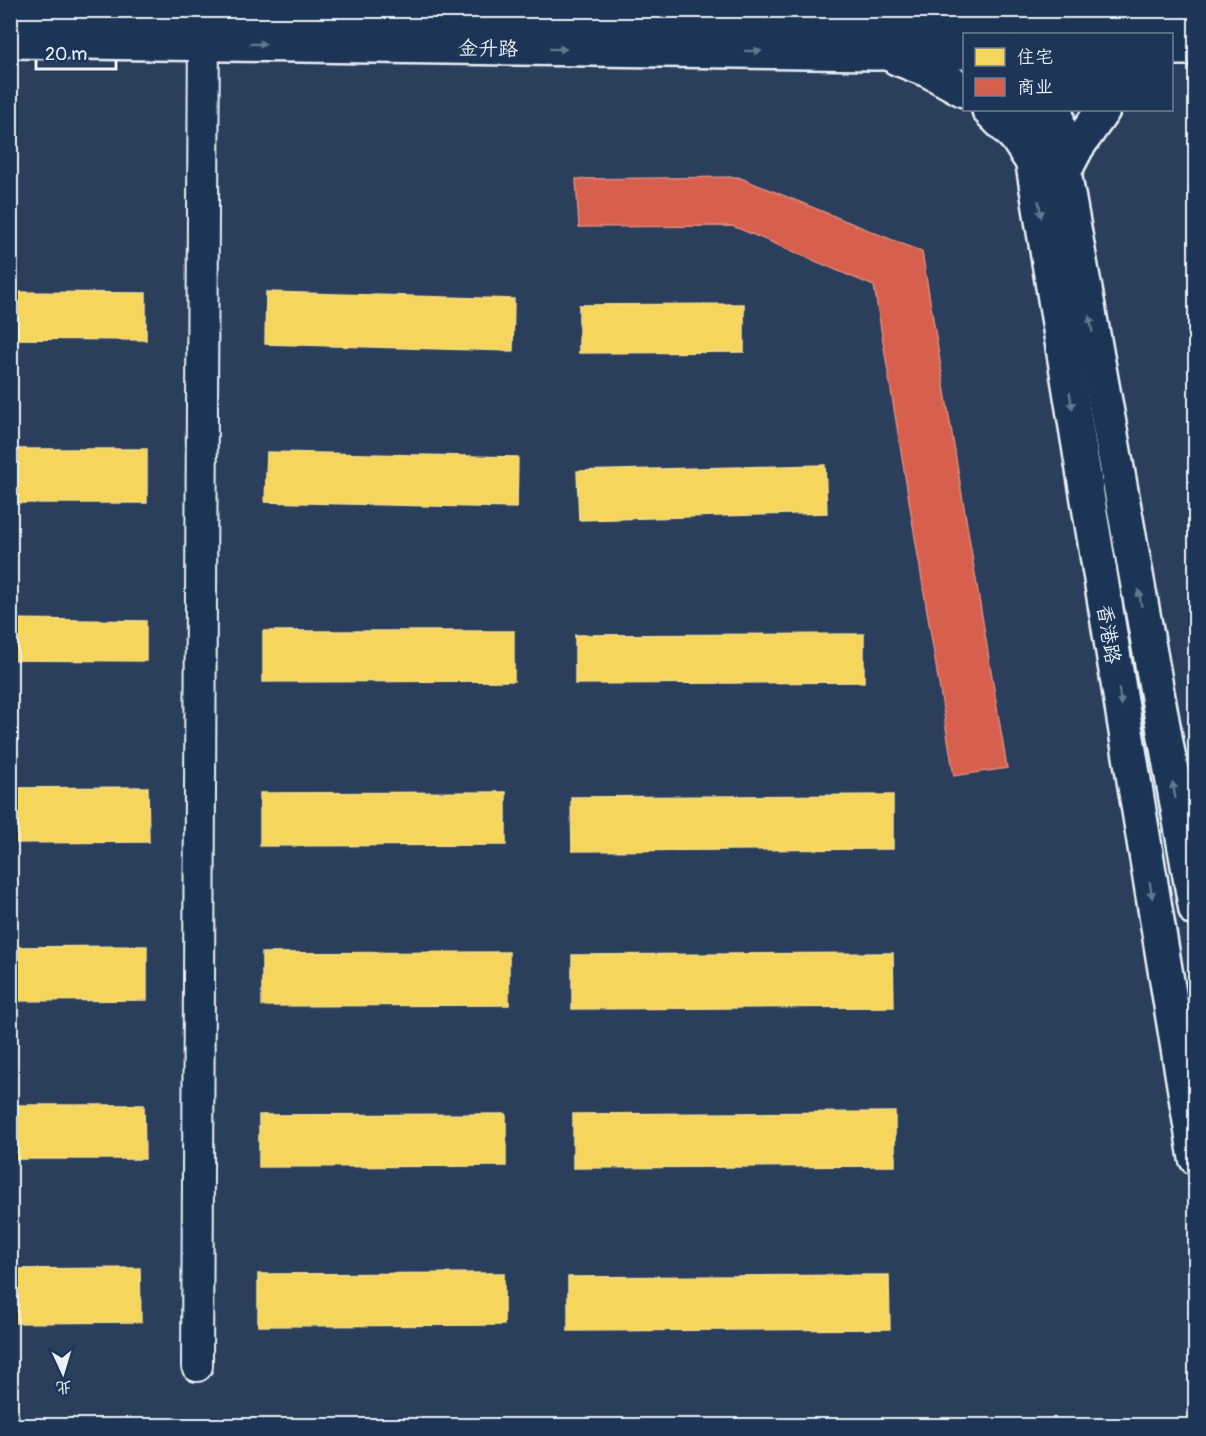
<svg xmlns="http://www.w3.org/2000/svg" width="1206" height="1436" font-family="Pangolin,'LXGW WenKai TC',sans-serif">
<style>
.homes{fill:#f6d55c;stroke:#f2dd8b;stroke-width:1.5}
.shops{fill:#d6604d;stroke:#db8c80;stroke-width:1.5}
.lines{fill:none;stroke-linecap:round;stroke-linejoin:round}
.minor-casing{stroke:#e8f1f8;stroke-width:34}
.secondary-casing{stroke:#e8f1f8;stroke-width:38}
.minor{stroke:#1d3557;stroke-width:30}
.secondary{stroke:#1d3557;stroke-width:33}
.oneway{fill:#64778f}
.labels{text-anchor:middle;stroke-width:6;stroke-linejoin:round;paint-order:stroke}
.street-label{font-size:20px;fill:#e8f1f8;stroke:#1d3557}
</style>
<rect width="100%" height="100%" fill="#2b3e5b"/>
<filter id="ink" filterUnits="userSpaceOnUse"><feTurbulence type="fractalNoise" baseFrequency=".0167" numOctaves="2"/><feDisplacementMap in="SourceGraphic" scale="12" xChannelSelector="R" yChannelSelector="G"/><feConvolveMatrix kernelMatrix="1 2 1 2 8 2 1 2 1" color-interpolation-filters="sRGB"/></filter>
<g filter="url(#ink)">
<g class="homes">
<path d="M10 292 146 293V340L10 339Z"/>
<path d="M266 292 514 299 513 351 265 344Z"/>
<path d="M744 304V352L579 353V305Z"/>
<rect x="10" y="449" width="137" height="54"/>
<path d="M267 452 518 457 517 508 265 502Z"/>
<path d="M825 465 827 513 579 520 577 471Z"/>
<path d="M10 619 146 621V661L10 660Z"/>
<path d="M263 631H514V681L263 682Z"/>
<path d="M864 634V682L575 684V635Z"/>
<path d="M148 787 149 842 10 843V788Z"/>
<path d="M506 792V845L260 846V793Z"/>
<path d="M893 795V849L572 851 571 797Z"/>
<path d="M147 946V1000L10 1001V947Z"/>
<path d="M509 952V1005L262 1006V953Z"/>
<path d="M893 953 894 1007 572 1009V955Z"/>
<path d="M10 1105H144L145 1159H10Z"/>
<path d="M895 1112V1166L573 1168V1114Z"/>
<path d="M506 1114V1166L259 1167V1115Z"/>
<path d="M140 1268 141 1322 10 1323V1269Z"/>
<path d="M504 1273V1325L258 1326V1274Z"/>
<path d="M889 1275 890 1329 568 1331V1277Z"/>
</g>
<path class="shops" d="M738 177 922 252 1007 768 954 776 874 286 733 226 579 227 576 179Z"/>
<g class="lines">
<g class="minor-casing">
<path id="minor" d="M197 1366 204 20"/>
</g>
<g class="secondary-casing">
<g id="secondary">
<path d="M10 12 871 21 1196 19"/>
<path d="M10 41 875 53 964 52"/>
<path d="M1172 48H1196"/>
<path d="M897 58 928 70 964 90"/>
<path d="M989 110 1016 137 1030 158"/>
<path d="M1024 110 1196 1158"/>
<path d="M1056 110 1064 172 1196 910"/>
<path d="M1064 172 1077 147 1103 110"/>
</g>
</g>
<use href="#minor" class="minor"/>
<use href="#secondary" class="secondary"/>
</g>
<defs><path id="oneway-solid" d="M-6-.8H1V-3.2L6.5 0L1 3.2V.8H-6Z" transform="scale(1.5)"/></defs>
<g class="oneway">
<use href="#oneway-solid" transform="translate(258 44) rotate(1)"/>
<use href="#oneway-solid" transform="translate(558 49) rotate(1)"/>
<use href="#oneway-solid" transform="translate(753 51) rotate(1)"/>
<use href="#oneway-solid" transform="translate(1040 209) rotate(81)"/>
<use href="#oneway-solid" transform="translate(1091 324) rotate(-100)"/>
<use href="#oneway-solid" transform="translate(1071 401) rotate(81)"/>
<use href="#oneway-solid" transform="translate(1140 598) rotate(-100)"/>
<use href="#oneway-solid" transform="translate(1120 697) rotate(81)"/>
<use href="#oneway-solid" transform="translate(1174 790) rotate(-100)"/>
<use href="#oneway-solid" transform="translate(1151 890) rotate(81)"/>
</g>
</g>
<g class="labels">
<g class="street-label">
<text transform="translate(488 48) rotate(1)" y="7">金升路</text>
<text transform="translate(1109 634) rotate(81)" y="7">香港路</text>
</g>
</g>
<rect width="1206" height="1436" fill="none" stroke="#1d3557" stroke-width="36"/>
<rect x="18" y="18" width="1170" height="1400" fill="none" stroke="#e8f1f8" stroke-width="2" filter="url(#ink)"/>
<rect x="963" y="33" width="210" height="78" fill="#1d3557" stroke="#6e8097" stroke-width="1.5"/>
<rect x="975" y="48" width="30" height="18" fill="#f6d55c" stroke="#6e8097" stroke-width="1.5"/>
<text x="1017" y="63" font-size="18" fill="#e8f1f8">住宅</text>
<rect x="975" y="78" width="30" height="18" fill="#d6604d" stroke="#6e8097" stroke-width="1.5"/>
<text x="1017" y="93" font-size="18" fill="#e8f1f8">商业</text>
<g transform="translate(63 1373) rotate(176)" stroke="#1d3557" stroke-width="4.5" paint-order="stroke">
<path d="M0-4.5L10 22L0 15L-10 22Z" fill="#e8f1f8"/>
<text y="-9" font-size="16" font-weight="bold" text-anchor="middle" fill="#e8f1f8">北</text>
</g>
<path d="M36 60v9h80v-9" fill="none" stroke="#e8f1f8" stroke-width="3"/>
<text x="45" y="60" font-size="18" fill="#e8f1f8" stroke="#1d3557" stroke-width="4.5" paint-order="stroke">20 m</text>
</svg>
